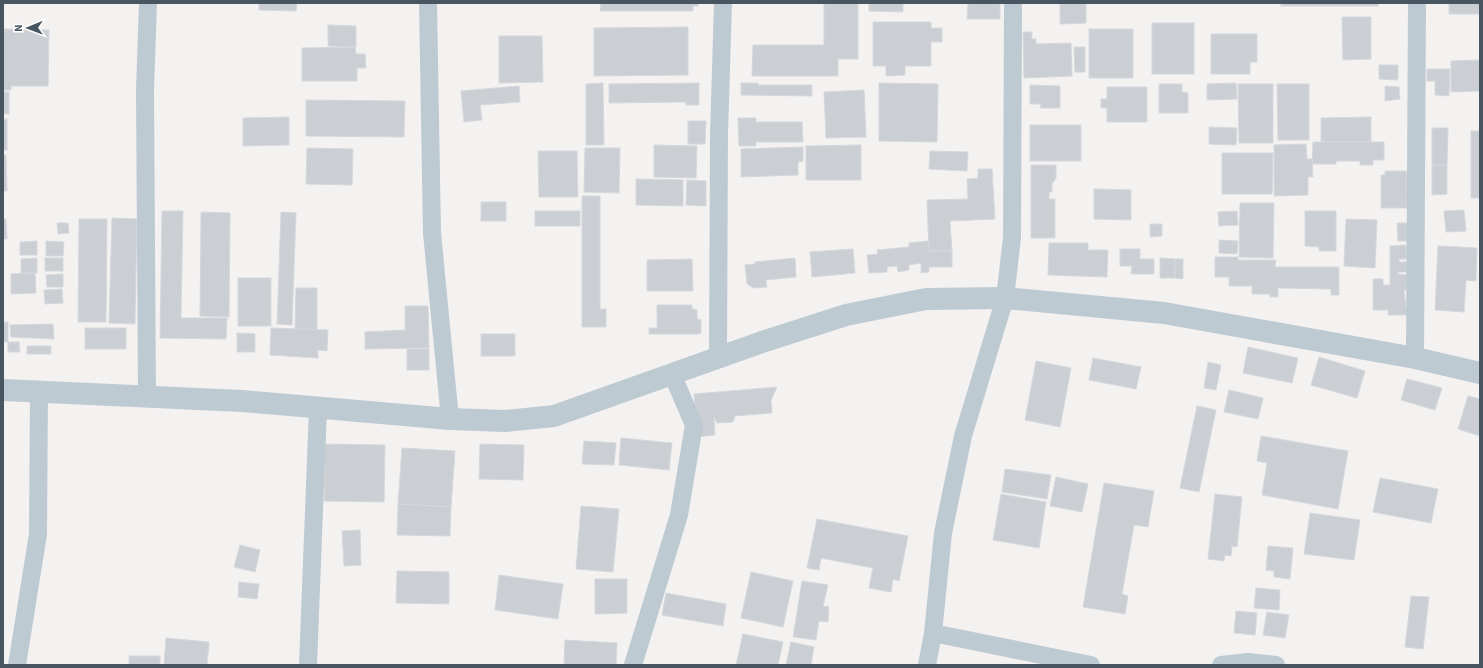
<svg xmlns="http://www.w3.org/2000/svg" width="1483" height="668" font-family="'Source Sans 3',sans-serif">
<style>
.building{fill:#cbcfd4;stroke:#d5d8dd}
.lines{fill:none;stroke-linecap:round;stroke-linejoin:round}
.minor{stroke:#becad2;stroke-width:18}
.tertiary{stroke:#becad2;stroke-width:22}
</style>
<rect width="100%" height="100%" fill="#f4f1f1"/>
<g class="building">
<path d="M259 3H297L296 11 259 10Z"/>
<path d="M601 3H698V6H693V11H600Z"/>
<path d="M824 3H858V59H838V76H752L753 45H824Z"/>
<path d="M869 3H903V12L869 11Z"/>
<path d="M968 3H1000V19H967Z"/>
<path d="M1060 3H1086V23L1060 24Z"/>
<rect x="1281" y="3" width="97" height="3"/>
<rect x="1449" y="3" width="31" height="11"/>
<path d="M1342 17H1371V59L1343 60Z"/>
<path d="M873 22H931V28H942V42H931V66H905V75L886 76V66H873Z"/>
<rect x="1152" y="23" width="42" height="51"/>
<path d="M328 25 356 26V47L328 46Z"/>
<path d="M688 27V75L594 76V28Z"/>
<path d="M3 29 49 30 48 86H11V90H3Z"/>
<rect x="1089" y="29" width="44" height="49"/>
<path d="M1023 32H1032V39H1036V44L1071 43 1072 76 1024 78Z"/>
<path d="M1211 34H1257V62H1250V74H1211Z"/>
<path d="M499 36H542L543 82 499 83Z"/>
<path d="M355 47 356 54H365L366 68H357V81H302V48Z"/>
<path d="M1074 47H1085V72H1075Z"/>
<path d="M1480 60V91L1451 92V61Z"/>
<path d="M1379 65H1398V80L1379 79Z"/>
<path d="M1427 69H1450L1449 96 1435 95V81H1427Z"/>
<path d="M603 83 604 145H586V84Z"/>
<path d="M699 83V105H686V102L609 103V84Z"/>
<path d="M741 83H758V85H812V96L741 95Z"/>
<path d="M879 83 938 84 937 142 879 141Z"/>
<path d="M1236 83 1237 99 1207 100V84Z"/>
<path d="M1159 84H1182V92L1188 93V113H1159Z"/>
<path d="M1238 84H1273V143H1239Z"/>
<path d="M1277 84H1309V140H1278Z"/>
<path d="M1030 85 1060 86V108H1040L1041 104H1030Z"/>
<path d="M519 86 520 102 480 105 482 120 464 122 461 91Z"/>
<path d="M1385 86 1399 87 1400 99 1385 101Z"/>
<path d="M1107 87H1147V122H1107V108H1101V99H1107Z"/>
<path d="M864 90 866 137 826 138 824 92Z"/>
<rect x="3" y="92" width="6" height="22"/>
<path d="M306 100 405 101 404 137 306 136Z"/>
<path d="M289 117V145L243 146V118Z"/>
<path d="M1371 117V142H1321V118Z"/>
<path d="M738 118H756V122H802L803 142H756V146H739Z"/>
<rect x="3" y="119" width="4" height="31"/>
<path d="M688 121H706L705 144H688Z"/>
<rect x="1030" y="125" width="51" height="36"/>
<path d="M1209 127 1237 128 1236 145 1209 144Z"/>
<path d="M1432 128H1448L1447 165H1432Z"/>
<rect x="1471" y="131" width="9" height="67"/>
<path d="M1313 142H1384V160H1373V165H1360V161H1336V164H1312Z"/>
<path d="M1306 144 1307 159H1312L1313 177H1308V195L1274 196V145Z"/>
<path d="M654 145 697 146 696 178 654 177Z"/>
<path d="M861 145V180H806V146Z"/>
<path d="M803 147V161L798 162V175L741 177V149Z"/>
<path d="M307 148 353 149 352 185 306 184Z"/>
<path d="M585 148H620L619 193 584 192Z"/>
<path d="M538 151H577L578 197H539Z"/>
<path d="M930 151 968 152 967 171 929 169Z"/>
<path d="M1222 153H1273L1272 194H1222Z"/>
<path d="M6 155 7 191H3V156Z"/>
<path d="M1031 165H1056V178L1052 184V192H1049V199H1055V238H1031Z"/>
<path d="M1432 165H1447V194L1432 195Z"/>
<path d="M978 169H992L995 219 950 221 952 251H929L927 200 968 199 967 179 978 178Z"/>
<path d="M1385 171H1407V208H1381V175H1385Z"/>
<path d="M636 179 683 180V206L636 205Z"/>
<path d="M687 180 706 181V206L686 205Z"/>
<path d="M1094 189 1131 190V220L1094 219Z"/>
<path d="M582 196H600V309H606V327H582Z"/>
<rect x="481" y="202" width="25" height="19"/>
<path d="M1240 203H1274L1273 258 1239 257Z"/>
<path d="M1464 210 1466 231 1446 232 1444 211Z"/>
<path d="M162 211H183L181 318H227L226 339 160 338Z"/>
<rect x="535" y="211" width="45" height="15"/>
<path d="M1237 211 1238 225 1219 226 1218 212Z"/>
<path d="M1305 211H1336V251H1319V247L1305 246Z"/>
<path d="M201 212 230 213 229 317 200 316Z"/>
<path d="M281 212 296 213 292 325 277 324Z"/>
<path d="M112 218 137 219 135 324 109 323Z"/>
<path d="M3 219H6L7 239H3Z"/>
<path d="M79 219H107L106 322H78Z"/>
<path d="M1346 219 1377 220 1375 268 1344 266Z"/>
<path d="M57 223H68L69 233 58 234Z"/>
<path d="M1397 223H1407L1408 241H1398Z"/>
<path d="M1150 224H1162V236L1150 237Z"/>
<path d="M1219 240 1238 241 1237 254 1219 253Z"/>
<path d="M37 241V255H20V242Z"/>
<path d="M46 241 64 242 63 256H46Z"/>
<path d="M928 241 929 251H952V267H929V272L921 273V263L909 265V270L898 272 897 266 887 267V272L869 273 867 255 878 254 877 250 909 247V243Z"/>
<path d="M1049 243H1088V250H1108L1107 277 1048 275Z"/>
<path d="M1406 245 1407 259H1399V262H1407V272H1398V274L1407 275V290H1404L1407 315H1388V310H1373V279H1383V285H1390V246Z"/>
<path d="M1438 246 1477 248 1476 281 1466 280 1464 312 1435 310Z"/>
<path d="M853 249 855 273 812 277 810 252Z"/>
<path d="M1120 249H1140V259H1154V274H1131L1132 266H1120Z"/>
<path d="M1215 257H1238V260H1276L1275 267H1339V295H1331V289L1278 288V297H1270V294H1252V286H1229V277H1215Z"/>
<path d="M37 258V273H21V259Z"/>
<rect x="45" y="258" width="18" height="13"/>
<path d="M795 258 796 277 766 280 767 287 753 288 747 284 745 265 755 264V262Z"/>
<path d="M1160 258 1175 259V278H1160Z"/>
<path d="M692 259 693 291H647V260Z"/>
<path d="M1175 259H1183V279L1175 278Z"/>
<path d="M35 273 36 293 11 294V274Z"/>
<path d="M63 274V287H47L46 275Z"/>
<rect x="238" y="278" width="33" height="48"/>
<path d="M296 288H317V330L295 329Z"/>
<path d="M62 289 63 303 45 304 44 290Z"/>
<path d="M657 305H692V309L697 310V319L701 320V333L698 334H649V328H657Z"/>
<path d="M405 306H428L429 348 365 349V332L405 330Z"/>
<rect x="3" y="322" width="5" height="20"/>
<path d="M53 324 54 339 11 337 10 325Z"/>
<rect x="85" y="328" width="41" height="21"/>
<path d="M271 328 328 330 327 351 318 350V358L270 355Z"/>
<path d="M237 333 255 334V352H237Z"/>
<rect x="481" y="334" width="34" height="22"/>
<path d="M8 342H19L20 352H8Z"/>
<rect x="27" y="346" width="24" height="8"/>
<path d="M1248 347 1298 358 1292 383 1243 373Z"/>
<rect x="407" y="349" width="22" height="21"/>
<path d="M1319 357 1365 371 1357 398 1311 385Z"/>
<path d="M1093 358 1141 367 1136 389 1089 380Z"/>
<path d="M1036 361 1071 368 1060 427 1025 420Z"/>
<path d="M1208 362 1221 365 1216 390 1204 388Z"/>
<path d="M1407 379 1442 388 1435 410 1401 400Z"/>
<path d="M777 387 771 400 772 413 735 416 733 422 717 423 714 417 715 435 697 437 694 394Z"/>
<path d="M1229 390 1263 398 1258 419 1224 412Z"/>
<path d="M1468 396 1480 399V436L1458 429Z"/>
<path d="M1197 406 1216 410 1199 492 1180 488Z"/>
<path d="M1261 436 1348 451 1338 509 1262 495 1267 463 1257 461Z"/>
<path d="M621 438 672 443 669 470 619 465Z"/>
<path d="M584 441 616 443 614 465 582 464Z"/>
<path d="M325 444 385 445 384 502 324 501Z"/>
<path d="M480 444 524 445 523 480 479 479Z"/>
<path d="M402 448 455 451 451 507 398 504Z"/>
<path d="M1005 469 1051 475 1047 499 1002 492Z"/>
<path d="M1056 477 1088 484 1082 512 1050 506Z"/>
<path d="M1380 478 1438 489 1431 523 1373 512Z"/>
<path d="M1104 483 1154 491 1148 527 1134 525 1122 594 1128 596 1125 614 1083 607Z"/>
<path d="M1001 494 1046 502 1039 548 993 540Z"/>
<path d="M1215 494 1242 497 1237 547 1232 546 1231 556 1225 555 1224 561 1208 559Z"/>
<path d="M398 504 451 507 450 536 397 535Z"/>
<path d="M581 506 619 509 613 572 576 569Z"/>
<path d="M1310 513 1360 520 1354 560 1304 554Z"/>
<path d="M817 519 908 536 899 581 893 579 891 592 869 588 873 568 821 558 819 570 807 568Z"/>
<path d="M360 530 361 565 344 566 342 531Z"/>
<path d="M240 545 260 550 255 572 234 567Z"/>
<path d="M1268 546 1293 548 1290 579 1274 577V571L1266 570Z"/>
<path d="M397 571 449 572V604L396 603Z"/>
<path d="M751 572 793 581 783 627 741 618Z"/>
<path d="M499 575 563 584 558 619 495 610Z"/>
<path d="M595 579H627V613L595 614Z"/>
<path d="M802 581 828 585 823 606 829 607 828 622 819 621 816 640 793 637Z"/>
<path d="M239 582 259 584 257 599 238 597Z"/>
<path d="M1256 588 1280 590 1279 610 1254 608Z"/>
<path d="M666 593 726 604 723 626 662 615Z"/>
<path d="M1411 596 1429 597 1423 649 1405 647Z"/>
<path d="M1236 611 1257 613 1255 635 1234 633Z"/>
<path d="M1267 612 1289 615 1285 638 1263 635Z"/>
<path d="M743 634 783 642 778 665H736Z"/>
<path d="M166 638 209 642 207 665H164Z"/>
<path d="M565 640 617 643 616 665H564Z"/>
<path d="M791 642 814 647 811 665H786Z"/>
<rect x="129" y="656" width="31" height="9"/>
</g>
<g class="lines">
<g class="minor">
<path d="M428 3 432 233 450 419"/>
<path d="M718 357 719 134 723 3"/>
<path d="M1415 358 1417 3"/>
<path d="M147 398 145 90 148 3"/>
<path d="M933 633 1091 665"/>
<path d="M17 665 38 534 39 391"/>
<path d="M308 665 318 408"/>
<path d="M633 665 679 515 694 425 672 374"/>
<path d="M927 665 933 633 943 533 963 436 1005 298 1012 238 1013 3"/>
<path d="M1221 665 1248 662 1276 665"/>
</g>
<path class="tertiary" d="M3 390 242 401 450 419 505 421 554 416 762 342 846 315 926 299 1005 298 1164 313 1415 358 1480 373"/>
</g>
<rect width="1483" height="668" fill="none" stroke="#475661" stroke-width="8"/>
<g transform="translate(28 28) rotate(269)" stroke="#ffffff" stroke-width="3" paint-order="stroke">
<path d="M0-3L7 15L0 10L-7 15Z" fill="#475661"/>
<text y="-6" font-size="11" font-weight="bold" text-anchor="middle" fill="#475661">N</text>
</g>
</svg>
